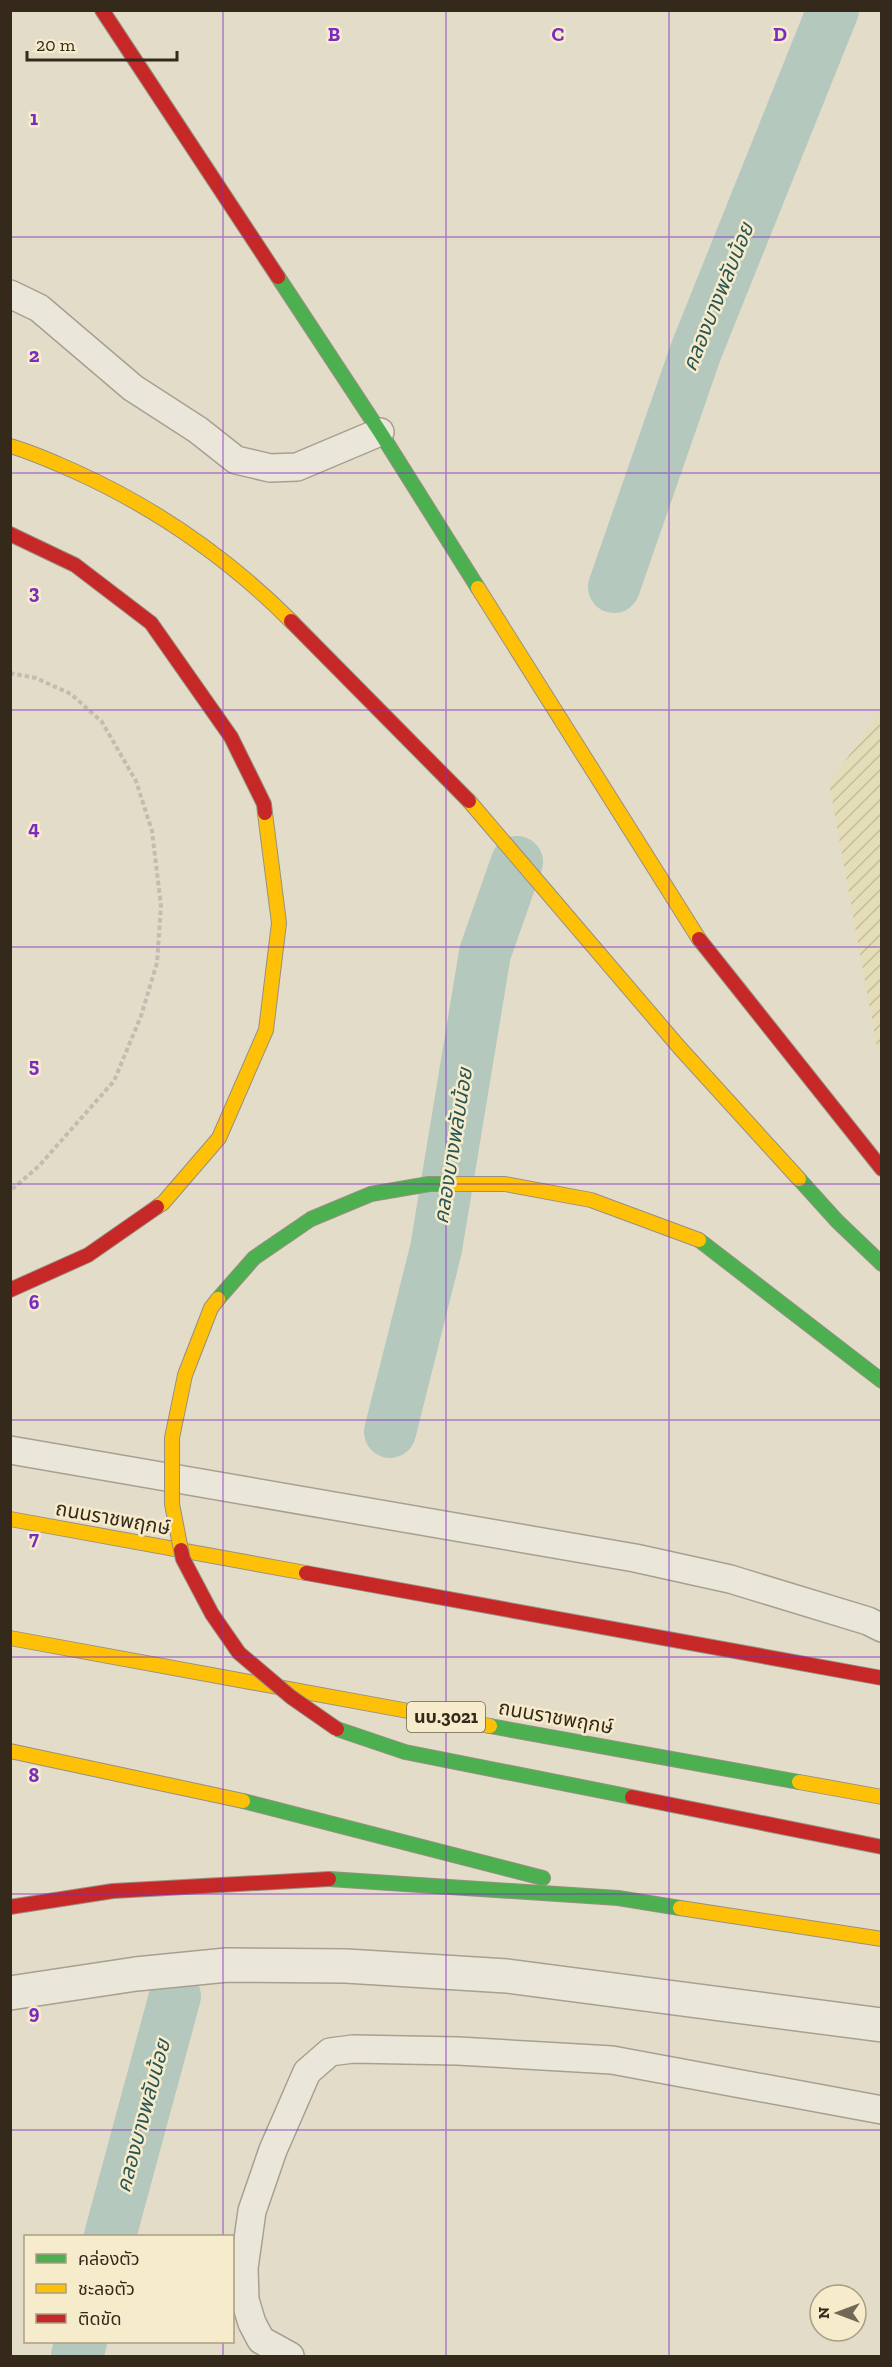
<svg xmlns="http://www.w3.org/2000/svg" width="892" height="2367" font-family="'Zilla Slab','Noto Sans Thai',serif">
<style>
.farmland{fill:url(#farmland-furrows)}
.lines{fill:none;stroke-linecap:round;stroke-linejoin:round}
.canal{stroke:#b4c8bd;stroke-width:52}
.lane-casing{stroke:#a7a092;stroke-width:30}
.street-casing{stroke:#a7a092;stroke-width:36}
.fast-casing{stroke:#979082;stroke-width:16}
.slow-casing{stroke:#979082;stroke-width:16}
.jam-casing{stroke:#979082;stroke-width:16}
.path{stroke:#c3bdb1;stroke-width:4;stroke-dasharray:4.5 3;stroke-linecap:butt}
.lane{stroke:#ebe6da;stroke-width:27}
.street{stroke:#ebe6da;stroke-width:33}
.fast{stroke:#4caf50;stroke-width:14}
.slow{stroke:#ffc107;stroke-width:14}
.jam{stroke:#c62828;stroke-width:14}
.fast-bridge-casing{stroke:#979082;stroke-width:16;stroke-linecap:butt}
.slow-bridge-casing{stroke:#979082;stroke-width:16;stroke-linecap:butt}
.jam-bridge-casing{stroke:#979082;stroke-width:16;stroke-linecap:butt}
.fast-bridge{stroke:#4caf50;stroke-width:14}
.slow-bridge{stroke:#ffc107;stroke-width:14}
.jam-bridge{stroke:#c62828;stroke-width:14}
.grid{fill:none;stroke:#7b2cbf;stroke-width:1.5;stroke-opacity:0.55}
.labels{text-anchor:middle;stroke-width:5;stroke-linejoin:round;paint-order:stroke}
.shield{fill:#f6eccc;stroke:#6f6450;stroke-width:1.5}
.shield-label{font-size:18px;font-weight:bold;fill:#35291b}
.street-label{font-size:20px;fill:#35291b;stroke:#f6eccc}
.water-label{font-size:21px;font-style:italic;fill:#295555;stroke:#f6eccc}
.grid-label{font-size:20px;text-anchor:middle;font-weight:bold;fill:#7b2cbf;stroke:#f6eccc;stroke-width:5;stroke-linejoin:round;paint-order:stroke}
</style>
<defs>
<pattern id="farmland-furrows" width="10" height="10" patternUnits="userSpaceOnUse" patternTransform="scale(1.5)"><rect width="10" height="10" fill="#e4ddb7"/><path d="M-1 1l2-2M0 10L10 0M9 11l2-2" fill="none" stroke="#c4be9d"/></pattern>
</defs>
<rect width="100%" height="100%" fill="#e3dcc8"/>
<path class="farmland" d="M881 711V1050L877 1047 829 783Z"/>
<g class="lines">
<g class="canal">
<path d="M614 587 696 351 833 10"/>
<path d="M390 1432 436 1249 485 953 517 862"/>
<path d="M110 2236 175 1996"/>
<path d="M77 2356 81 2342"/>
</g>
<g class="lane-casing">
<g id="lane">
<path d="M10 294 39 308 133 388 198 430 236 460 270 468 297 467 380 432"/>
<path d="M10 1450 635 1558 730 1579 868 1621 882 1628"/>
<path d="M290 2356 261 2340 252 2323 245 2300 244 2268 252 2211 273 2150 307 2072 330 2052 353 2049 458 2051 612 2060 882 2110"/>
</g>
</g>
<g class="street-casing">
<path id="street" d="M10 1993 136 1974 227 1965 346 1966 507 1976 882 2025"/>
</g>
<g class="fast-casing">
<g id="fast">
<path d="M278 277 380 432 478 588"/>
<path d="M799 1179 837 1221 882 1264"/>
<path d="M699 1240 882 1381"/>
<path d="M490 1726 799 1782"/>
<path d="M243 1801 543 1878"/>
<path d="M329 1879 618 1898 680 1908"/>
</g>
</g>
<g class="slow-casing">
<g id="slow">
<path d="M10 446C32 452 53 462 74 471 154 507 228 558 291 621"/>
<path d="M478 588 699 939"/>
<path d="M469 801 679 1047 799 1179"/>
<path d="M157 1207 163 1203 219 1138 266 1030 279 923 265 813"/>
<path d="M10 1519 306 1573"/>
<path d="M10 1638 490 1726"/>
<path d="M10 1751 243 1801"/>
<path d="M799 1782 882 1797"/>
<path d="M680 1908 882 1939"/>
</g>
</g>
<g class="jam-casing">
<g id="jam">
<path d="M102 10 278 277"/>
<path d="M10 534 75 565 151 623 231 737 264 804 265 813"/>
<path d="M291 621 469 801"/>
<path d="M699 939 882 1169"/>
<path d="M10 1290 88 1255 157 1207"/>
<path d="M306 1573 882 1678"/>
<path d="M10 1907 113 1891 329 1879"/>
</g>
</g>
<path class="path" d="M10 673 36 678 71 694 102 722 136 781 152 831 161 906 157 963 141 1016 114 1081 39 1166 10 1191"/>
<use href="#lane" class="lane"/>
<use href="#street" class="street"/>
<use href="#fast" class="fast"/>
<use href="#slow" class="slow"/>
<use href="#jam" class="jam"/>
<g class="fast-bridge-casing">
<g id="fast-bridge">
<path d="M218 1299 254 1258 311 1219 371 1194 429 1184H456"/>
<path d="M337 1729 405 1752 632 1797"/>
</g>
</g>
<g class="slow-bridge-casing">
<g id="slow-bridge">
<path d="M456 1184H505L591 1200 699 1240"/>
<path d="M181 1550 172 1504V1438L185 1375 211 1308 218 1299"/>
</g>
</g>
<g class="jam-bridge-casing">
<g id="jam-bridge">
<path d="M181 1550 183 1559 212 1614 239 1653 291 1697 337 1729"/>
<path d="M632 1797 882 1847"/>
</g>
</g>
<use href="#fast-bridge" class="fast-bridge"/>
<use href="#slow-bridge" class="slow-bridge"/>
<use href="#jam-bridge" class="jam-bridge"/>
</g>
<path class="grid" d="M223 10V2236M446 10V2356M669 10V2356M10 237H882M10 473H882M10 710H882M10 947H882M10 1184H882M10 1420H882M10 1657H882M10 1894H882M10 2130H882M223 2342V2356"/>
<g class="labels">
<rect class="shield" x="407" y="1702" width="78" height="30" rx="4.5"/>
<g class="shield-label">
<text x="446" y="1723">นบ.3021</text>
</g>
<g class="street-label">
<text transform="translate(113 1518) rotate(10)" y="7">ถนนราชพฤกษ์</text>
<text transform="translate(556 1717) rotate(10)" y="7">ถนนราชพฤกษ์</text>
</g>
<g class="water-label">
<text transform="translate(718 297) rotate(-68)" y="7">คลองบางพลับน้อย</text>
<text transform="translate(453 1146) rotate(-81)" y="7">คลองบางพลับน้อย</text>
<text transform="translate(143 2116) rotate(-75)" y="7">คลองบางพลับน้อย</text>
</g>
</g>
<g class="grid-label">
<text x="334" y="41">B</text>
<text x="558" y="41">C</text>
<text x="780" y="41">D</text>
<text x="34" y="125">1</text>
<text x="34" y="362">2</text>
<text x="34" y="599">3</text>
<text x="34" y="835">4</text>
<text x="34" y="1072">5</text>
<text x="34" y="1309">6</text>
<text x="34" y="1545">7</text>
<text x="34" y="1782">8</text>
<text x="34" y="2019">9</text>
</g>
<rect width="892" height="2367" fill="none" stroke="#35291b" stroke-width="24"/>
<rect x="24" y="2235" width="210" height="108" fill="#f6eccc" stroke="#a99e85" stroke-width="1.5"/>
<rect x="36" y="2254" width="30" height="9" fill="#4caf50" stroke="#a99e85" stroke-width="1.5"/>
<text x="78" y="2265" font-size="18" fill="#35291b">คล่องตัว</text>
<rect x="36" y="2284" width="30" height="9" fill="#ffc107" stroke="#a99e85" stroke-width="1.5"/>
<text x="78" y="2295" font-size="18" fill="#35291b">ชะลอตัว</text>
<rect x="36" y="2314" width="30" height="9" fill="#c62828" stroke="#a99e85" stroke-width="1.5"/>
<text x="78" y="2325" font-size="18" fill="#35291b">ติดขัด</text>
<g transform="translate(838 2313) rotate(270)"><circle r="28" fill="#f6eccc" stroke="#a99e85" stroke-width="1.5"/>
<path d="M0-4.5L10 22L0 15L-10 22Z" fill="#726858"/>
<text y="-9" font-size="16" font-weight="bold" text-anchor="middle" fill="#35291b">N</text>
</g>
<path d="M27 51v9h150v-9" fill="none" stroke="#35291b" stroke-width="3"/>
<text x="36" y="51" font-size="18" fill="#35291b" stroke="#f6eccc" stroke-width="4.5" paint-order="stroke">20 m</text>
</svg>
